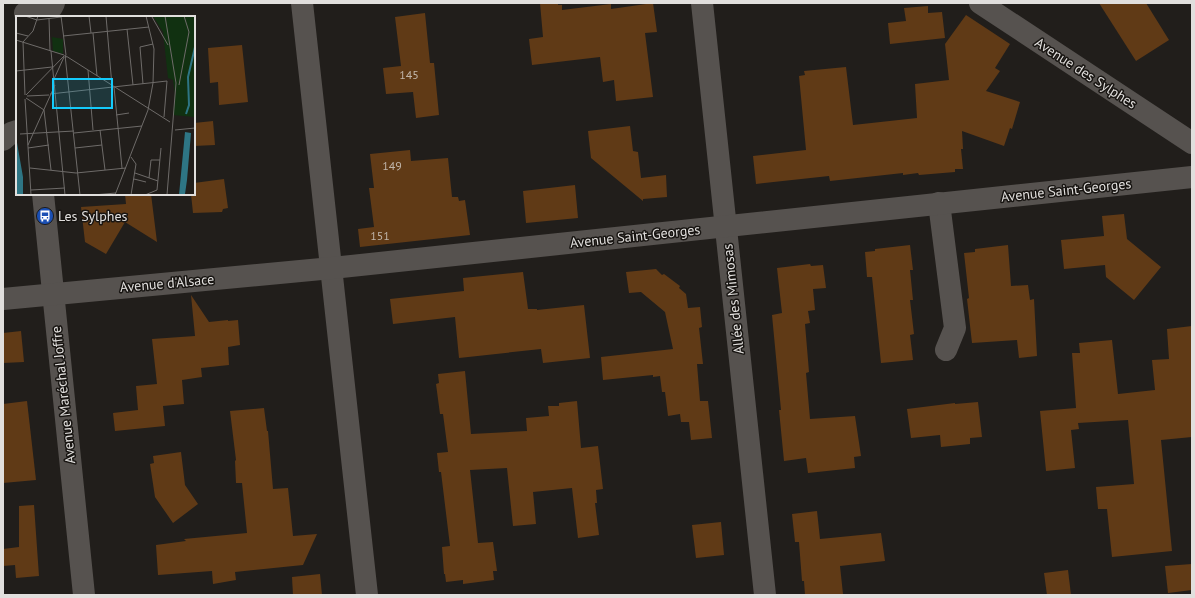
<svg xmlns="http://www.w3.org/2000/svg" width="1195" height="598" font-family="'PT Sans',sans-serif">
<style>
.building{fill:#603a16}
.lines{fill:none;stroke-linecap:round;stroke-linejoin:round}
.minor{stroke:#56524f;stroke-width:22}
.labels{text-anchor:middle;stroke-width:3;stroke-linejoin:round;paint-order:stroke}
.number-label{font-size:12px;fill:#c1b6ab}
.street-label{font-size:14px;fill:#e1dfdd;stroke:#181512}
.poi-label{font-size:14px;fill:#e1dfdd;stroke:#181512;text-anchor:start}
.inset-river{fill:none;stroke:#2e7584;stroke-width:2}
.inset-road{fill:none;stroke:#6e6b69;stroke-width:1}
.view{fill:#14cafb;fill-opacity:0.15;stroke:#14cafb;stroke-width:2}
.inset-edge{fill:none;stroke:#e1dfdd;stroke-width:2}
</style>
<rect width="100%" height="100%" fill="#211e1b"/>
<g class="building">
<path d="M540 3H558V5H562V10L611 4V9L653 3 657 32 645 33 653 97 616 101 614 80 603 82 600 57 532 65 529 39 543 37Z"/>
<path d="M1099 3H1146L1169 40 1136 61Z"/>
<path d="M928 6V13L942 12 945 38 890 44 888 23 906 21 904 8Z"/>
<path d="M425 13 430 63H434L439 115 416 118 413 92 386 94 383 68 401 66 395 17Z"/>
<path d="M966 15 1010 44 995 68 1000 71 986 91 1020 102 1012 129 1010 128 1004 146 962 131 963 149H961L963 169H955V172L919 175 918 173 903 175V173L830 181 829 176 756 184 753 156 806 150 799 76 805 75 804 71 846 67 853 125 917 118 915 84 949 80 945 44Z"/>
<path d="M242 45 248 102 219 105 218 82 210 83 208 48Z"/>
<path d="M213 121 215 145 194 146V123Z"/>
<path d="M630 126 633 151 638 152 641 178 666 175 667 197 643 199V201L591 158 588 131Z"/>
<path d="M410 150 411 161 448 158 452 197H458L459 201 465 200 470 235 360 247 358 229 374 227 369 188H374L370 154Z"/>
<path d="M224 179 228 208 223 209 222 212 193 213 191 194H194V183Z"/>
<path d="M575 185 578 218 526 223 523 191Z"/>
<path d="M125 194H151L157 242 125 222 106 254 85 242 81 207 126 204Z"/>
<path d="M1124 214 1127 239 1161 267 1134 300 1106 277 1105 265 1064 269 1061 240 1104 236 1102 216Z"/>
<path d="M910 245 913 270H910L913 300H910L914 334 910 335 913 360 881 363 872 277H867L865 252 875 251V249Z"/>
<path d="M1008 245 1011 286 1028 285 1030 300 1034 299 1037 356 1019 358 1017 340 972 343 967 299 969 298 964 253 975 252V249Z"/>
<path d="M810 264 811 266 823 265 826 288 813 289 815 310 808 311 810 323 805 324 809 372 806 373 810 419 855 416 861 456 854 457 855 468 808 473 806 458 784 461 779 410H781L772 315 782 313 777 268Z"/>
<path d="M656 269 662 275 664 274 680 286 679 288 686 294 688 308 700 307 702 327 699 328 703 364H697L700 401H708L712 438 691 440 689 422H681L680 414 668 416 665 392H662L660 376 653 377V375L603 380 601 357 673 349 665 312 641 292 629 293 626 272Z"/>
<path d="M523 272 528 309H537V310L584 305 590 358 543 363 541 349 459 358 455 317 393 324 390 299 464 291 463 278Z"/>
<path d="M191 295 209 322 228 320V321L238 320 240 345 228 347 229 365 201 368 202 377 182 380 184 404 163 406 165 426 115 431 113 413 138 410 136 386 157 384 152 339 195 336Z"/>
<path d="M1192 326V437L1161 440 1172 551 1112 557 1107 509H1098L1096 487 1134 484 1128 420 1078 423 1079 429 1071 430 1075 468 1046 471 1040 411 1076 408 1072 353H1080L1079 343 1112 340 1118 394 1155 390 1152 360 1169 359 1167 329Z"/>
<path d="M21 331 24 362 3 363V333Z"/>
<path d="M465 371 471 434 527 431 526 418 549 416 548 406H559V403L577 401 581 448 598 446 603 489 596 490 597 503H595L599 535 578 538 572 488 533 492 536 524 513 526 507 468 470 470 478 543 493 542 497 571H493L494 580 463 584V580L446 582 445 574H444L442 547 450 546 441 472H439L437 453 448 452 443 414H440L436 384 439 383 438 374Z"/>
<path d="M27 401 36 480 3 483V404Z"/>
<path d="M978 402 982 437 970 438V444L941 447 940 435 911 438 907 409 955 403V404Z"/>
<path d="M264 408 267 431H268L273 489 288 488 293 536 317 534 303 565 235 572 236 580 213 584 212 571 158 575 156 545 186 541 184 539 247 533 242 483H236L235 461 236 460 230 411Z"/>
<path d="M181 452 185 485 198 504 173 523 155 497 150 464 154 463 153 456Z"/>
<path d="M34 505 39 576 16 578 15 565 3 566V549L19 547V506Z"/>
<path d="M817 511 820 539 881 533 885 561 840 566 843 594 832 595H805L804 581H802L799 542H795L792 514Z"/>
<path d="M721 522 724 555 696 558 692 525Z"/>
<path d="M1192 564V590L1168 593 1165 566Z"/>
<path d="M1068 570 1071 595H1047L1044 573Z"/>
<path d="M320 574 322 595H293L292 577Z"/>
</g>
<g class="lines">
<g class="minor">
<path d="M302 3 367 595"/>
<path d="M702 3 765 595"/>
<path d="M980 3 1192 143"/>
<path d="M25 13 52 7 54 3"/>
<path d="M3 140 11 133 17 131"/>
<path d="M43 194 84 595"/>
<path d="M939 203 955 328 946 350"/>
<path d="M3 299 332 268 1192 177"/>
</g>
</g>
<defs>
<g id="bus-disc" transform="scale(0.9)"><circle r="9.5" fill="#1a4fb4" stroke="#181512"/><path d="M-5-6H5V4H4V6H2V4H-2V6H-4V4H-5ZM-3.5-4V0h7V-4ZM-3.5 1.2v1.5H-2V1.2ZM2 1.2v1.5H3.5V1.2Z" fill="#fff"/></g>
</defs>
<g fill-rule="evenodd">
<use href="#bus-disc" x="45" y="216"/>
</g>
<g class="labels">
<g class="number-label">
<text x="409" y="79">145</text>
<text x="392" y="170">149</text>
<text x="380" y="240">151</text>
</g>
<g class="street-label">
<text transform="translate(1086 73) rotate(33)" y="5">Avenue des Sylphes</text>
<text transform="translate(1066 190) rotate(-6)" y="5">Avenue Saint-Georges</text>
<text transform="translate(635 236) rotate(-6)" y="5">Avenue Saint-Georges</text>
<text transform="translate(167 283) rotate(-5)" y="5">Avenue d'Alsace</text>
<text transform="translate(733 299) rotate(-96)" y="5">Allée des Mimosas</text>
<text transform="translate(63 395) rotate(-96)" y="5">Avenue Maréchal Joffre</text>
</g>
<g class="poi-label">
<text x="58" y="221">Les Sylphes</text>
</g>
</g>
<g transform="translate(16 16)">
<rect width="179" height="179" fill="#211e1b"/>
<path d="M137 0H179L178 101 157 99 159 78 157 64 152 62 147 16ZM36 21 47 23V38L37 35Z" fill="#113111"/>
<path d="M169 116 175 117 171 164 169 178 163 179ZM0 121 7 161V179H0Z" fill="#2e7584"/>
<path class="inset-river" d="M170 98 173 89 172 61 179 31"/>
<path class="inset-road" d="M9 0 21 4 45 1M45 0 50 39M73 0 75 17M90 0 96 70M149 0 160 67 151 179M136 1 152 29M33 3 34 35M111 13 117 69M0 17 12 20M77 17 81 60M47 20 133 11M0 24 48 39M7 26 9 79M7 26 17 15 22 0M35 35 49 179M50 40 154 106M50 42 49 39 64 179M72 54 77 114M0 55 36 51M38 63 48 41M127 68 124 31 137 28M163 69 173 16 168 0M98 71 106 152M34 78 151 65 148 101M10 79 48 40M11 80 33 79M10 82 28 94M9 83 15 179M28 94 35 154M100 99 113 97M84 114 89 154M159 114 179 112M58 117 126 110M4 118 58 115M12 129 39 69M12 132 33 129M59 132 86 129M115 141 120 148 115 179M14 152 60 157 110 152M119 157 142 165M133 162 135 144H144M118 163 130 166M179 165V178M15 174 49 172M77 179 100 177M99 179 132 94 137 67 138 33 130 0M129 179 141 174 145 132"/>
<path class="view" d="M37 63H96V92H37Z"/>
<rect width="179" height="179" class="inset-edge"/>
</g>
<rect width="1195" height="598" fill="none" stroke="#e1dfdd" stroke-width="8"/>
</svg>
